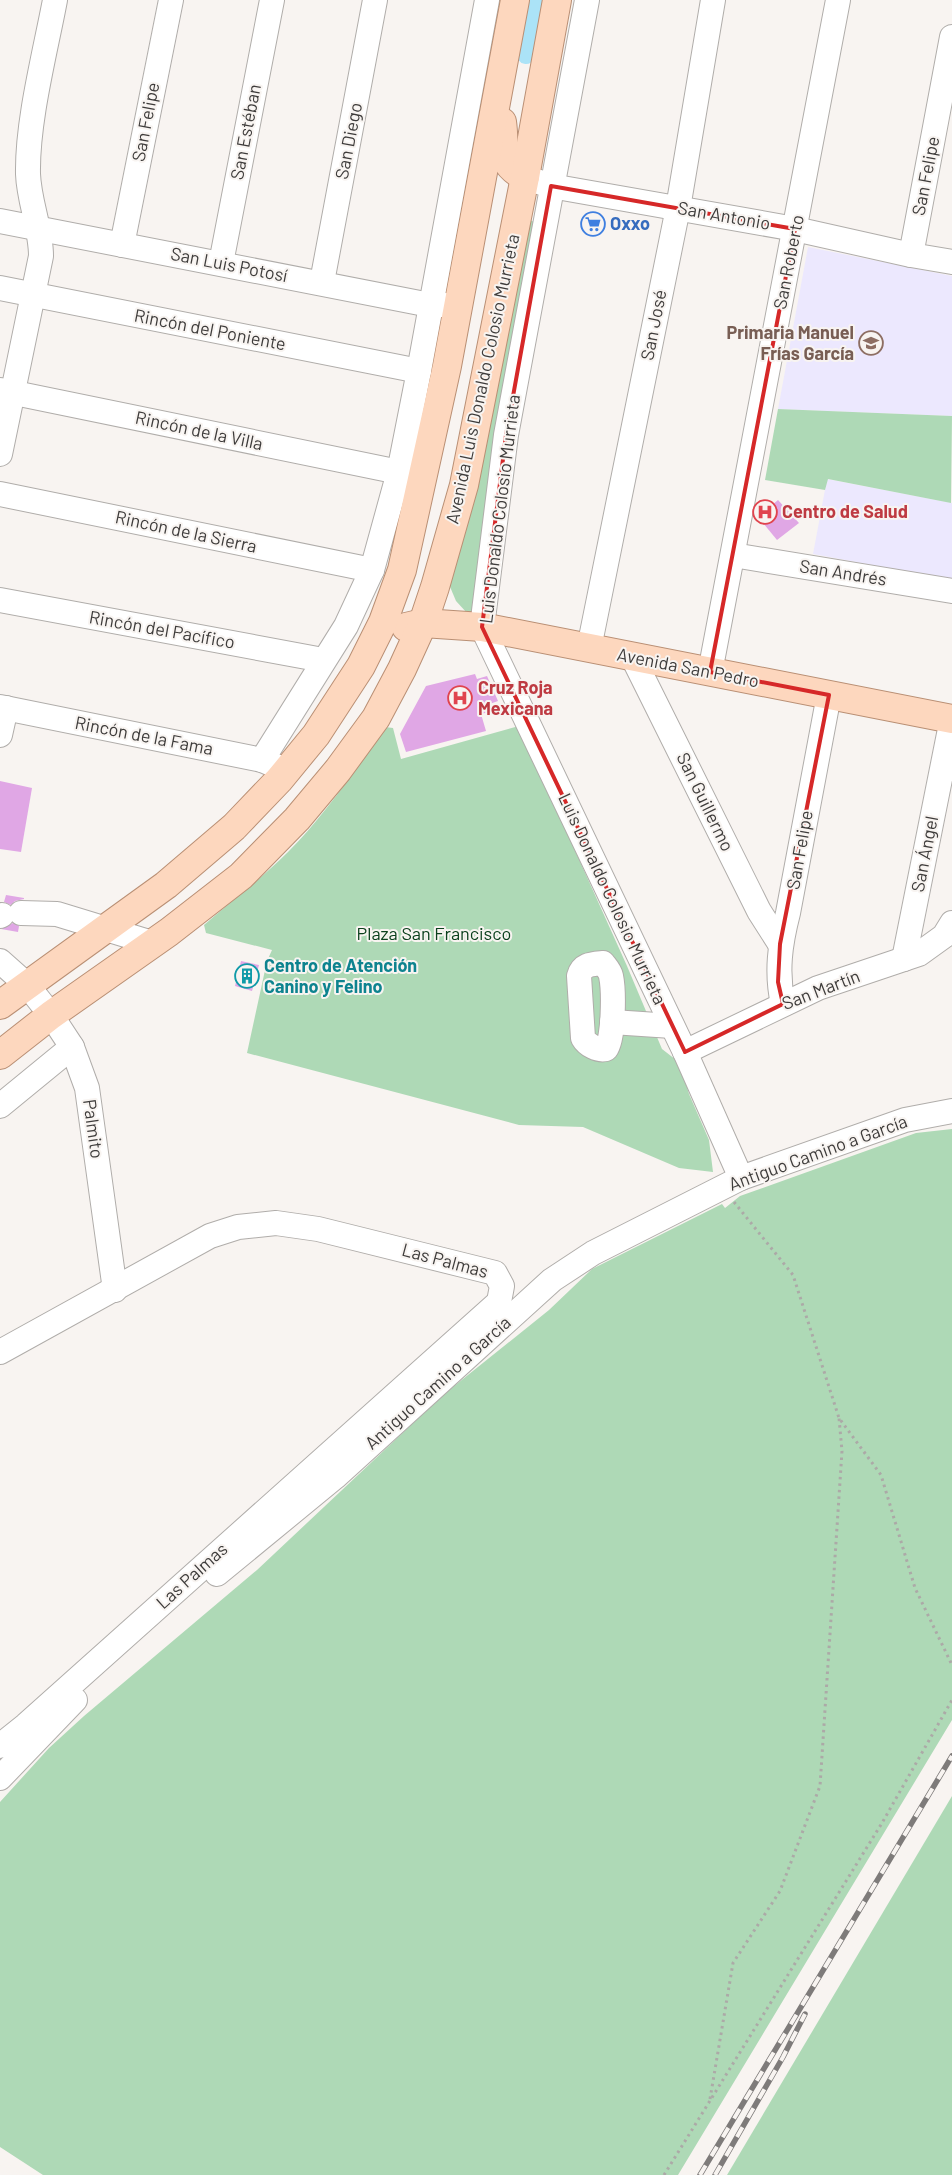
<svg xmlns="http://www.w3.org/2000/svg" width="952" height="2175" font-family="Barlow,sans-serif">
<style>
.education{fill:#ece8fe}
.green{fill:#aed9b6}
.lines{fill:none;stroke-linecap:round;stroke-linejoin:round}
.canal{stroke:#abe3f7;stroke-width:18}
.building{fill:#e0a7e5}
.minor-casing{stroke:#b0adaa;stroke-width:26}
.major-casing{stroke:#b98f74;stroke-width:30}
.path{stroke:#aca9a7;stroke-width:3;stroke-dasharray:2.5 4;stroke-linecap:butt}
.minor{stroke:#fff;stroke-width:24}
.major{stroke:#fdd7be;stroke-width:28}
.rail-casing{stroke:#7e7b7a;stroke-width:5.5}
.rail{stroke:#f8f4f1;stroke-width:4;stroke-dasharray:11;stroke-linecap:butt}
.marked{fill:none;stroke:#d62828;stroke-width:4;stroke-linejoin:round}
.labels{text-anchor:middle;stroke-width:4;stroke-linejoin:round;paint-order:stroke}
.street-label{font-size:18px;fill:#3e3c3b;stroke:#f8f4f1}
.shop-label{font-size:18px;font-weight:bold;fill:#366cbe;stroke:#f8f4f1;text-anchor:start}
.education-label{font-size:18px;font-weight:bold;fill:#785e54;stroke:#f8f4f1;text-anchor:end}
.health-label{font-size:18px;font-weight:bold;fill:#be3a42;stroke:#f8f4f1;text-anchor:start}
.park-label{font-size:18px;fill:#0b401d;stroke:#f8f4f1}
.culture-label{font-size:18px;font-weight:bold;fill:#0d838f;stroke:#f8f4f1;text-anchor:start}
</style>
<rect width="100%" height="100%" fill="#f8f4f1"/>
<g class="education">
<path d="M808 247 952 276V416L778 409Z"/>
<path d="M827 479 952 503V580L813 554Z"/>
</g>
<g class="green">
<path d="M530 220 534 222 475 613H467L456 601 448 582Z"/>
<path d="M778 409 952 416 951 503 828 479 825 490 765 480Z"/>
<path d="M519 726 627 966 662 1049 680 1063 689 1094 709 1140 713 1172 679 1168 583 1127 519 1125 247 1053 267 961 272 950 206 933 204 925C233 900 262 878 288 852 326 814 355 770 385 727L393 728 401 759Z"/>
<path d="M952 1129V1720L678 2175H43L0 2147V1802L49 1748 84 1716 257 1570 443 1395 549 1310 592 1269 722 1204 725 1208 740 1196 916 1133Z"/>
<path d="M952 1796V2175H727Z"/>
</g>
<g class="lines">
<path class="canal" d="M526 55 537 0"/>
</g>
<g class="building">
<path d="M778 500 799 523 777 540 758 517Z"/>
<path d="M475 674 477 679 487 676 498 701 487 705 489 712 481 714 486 731 406 752 400 734 426 686Z"/>
<path d="M0 781 32 788 21 852 0 849Z"/>
<path d="M6 895 24 898V899L15 901 11 905 4 902Z"/>
<path d="M13 923 19 926 18 932 1 929Z"/>
<path d="M241 961 259 965 252 991 235 986Z"/>
</g>
<g class="lines">
<g class="minor-casing">
<g id="minor">
<path d="M587 0 506 435 482 627 685 1052 741 1178"/>
<path d="M536 181 551 186 795 229 911 255 952 262"/>
<path d="M0 221 430 305H445"/>
<path d="M122 245 171 0"/>
<path d="M911 255 952 37"/>
<path d="M221 263 272 0"/>
<path d="M322 282 375 0"/>
<path d="M0 288 419 371"/>
<path d="M0 390 399 472"/>
<path d="M0 454 41 256C41 228 29 202 28 174 27 121 45 53 55 0"/>
<path d="M0 494 372 570"/>
<path d="M733 555 952 591"/>
<path d="M0 600 323 660"/>
<path d="M589 648 678 208 713 0"/>
<path d="M633 658 759 911 780 944"/>
<path d="M710 672 838 0"/>
<path d="M0 707 262 760 276 766"/>
<path d="M0 735 6 708"/>
<path d="M262 760 346 626 372 570 399 472 419 371 487 0"/>
<path d="M21 913 57 914 152 943"/>
<path d="M0 916 2 915"/>
<path d="M904 959 952 719"/>
<path d="M0 961 27 985 51 1015 72 1047 87 1088 115 1290"/>
<path d="M603 963C606 967 610 971 611 976 614 990 614 1039 606 1049 598 1051 587 1045 583 1038L579 976C582 964 592 964 603 963Z"/>
<path d="M783 1004C776 972 780 944 788 913L829 695"/>
<path d="M612 1022 672 1026"/>
<path d="M685 1052 818 988 919 954 944 936 952 923"/>
<path d="M0 1106 72 1047"/>
<path d="M0 1352 210 1236 238 1227 276 1223 318 1229 495 1273 502 1286 499 1302 26 1725 0 1746"/>
<path d="M217 1574 335 1477 552 1280 593 1253 741 1178 905 1120 952 1111"/>
<path d="M0 1778 75 1700"/>
</g>
</g>
<g class="major-casing">
<g id="major">
<path d="M502 122C506 149 497 162 525 177"/>
<path d="M406 627 423 623 482 627 952 719"/>
<path d="M0 1005 166 885 234 827 279 780 316 735 361 666 383 622 402 570 447 366 515 0"/>
<path d="M0 1055 51 1015 169 932 241 876 297 819 338 770 376 718 402 669 423 623 435 587 464 485 525 177 557 0"/>
</g>
</g>
<g class="path">
<path d="M734 1202 793 1275 839 1418 881 1475 915 1588 952 1665"/>
<path d="M710 2099 733 1963 780 1891 820 1786 842 1451 839 1418"/>
<path d="M664 2175 882 1823 952 1700"/>
</g>
<use href="#minor" class="minor"/>
<use href="#major" class="major"/>
<g class="rail-casing">
<g id="rail">
<path d="M700 2175 952 1756"/>
<path d="M715 2175 783 2057 805 2014"/>
</g>
</g>
<use href="#rail" class="rail"/>
</g>
<path class="marked" d="M551 186 795 229 710 672 829 695 780 944 778 982 783 1004 685 1052 482 627 506 435Z"/>
<defs>
<g id="supermarket-ring" transform="scale(1.25)"><circle r="9.5" fill="#f8f4f1" stroke="#3f7fe0" stroke-width="1.5"/><path d="M-6-5.5h2.5l.6 2H6L4.5 2H-2.5L-4.4-4H-6ZM-1.5 3.2a1.3 1.3 0 1 0 .1 0ZM3 3.2a1.3 1.3 0 1 0 .1 0Z" fill="#3f7fe0"/></g>
<g id="school-ring" transform="scale(1.25)"><circle r="9.5" fill="#f8f4f1" stroke="#8d6e63" stroke-width="1.5"/><path d="M0-5L7-2L0 1L-7-2ZM-4 1L0 2.5L4 1V4Q0 6-4 4Z" fill="#8d6e63"/></g>
<g id="hospital-ring" transform="scale(1.25)"><circle r="9.5" fill="#f8f4f1" stroke="#e0444e" stroke-width="1.5"/><path d="M-5-5h3v3.5h4V-5h3V5h-3V1.5h-4V5h-3Z" fill="#e0444e"/></g>
<g id="building-ring" transform="scale(1.25)"><circle r="9.5" fill="#f8f4f1" stroke="#0f9aa8" stroke-width="1.5"/><path d="M-4-6H4V6H1V3H-1V6H-4ZM-2.5-4.3h1.7v1.8h-1.7ZM.8-4.3h1.7v1.8H.8ZM-2.5-1h1.7V.8h-1.7ZM.8-1h1.7V.8H.8Z" fill="#0f9aa8"/></g>
</defs>
<g fill-rule="evenodd">
<use href="#supermarket-ring" x="593" y="224"/>
<use href="#school-ring" x="871" y="343"/>
<use href="#hospital-ring" x="765" y="512"/>
<use href="#hospital-ring" x="460" y="698"/>
<use href="#building-ring" x="247" y="976"/>
</g>
<g class="labels">
<g class="street-label">
<text transform="translate(146 122) rotate(-79)" y="6">San Felipe</text>
<text transform="translate(246 132) rotate(-79)" y="6">San Estéban</text>
<text transform="translate(349 141) rotate(-79)" y="6">San Diego</text>
<text transform="translate(926 176) rotate(-79)" y="6">San Felipe</text>
<text transform="translate(724 216) rotate(10)" y="6">San Antonio</text>
<text transform="translate(789 262) rotate(-79)" y="6">San Roberto</text>
<text transform="translate(229 265) rotate(11)" y="6">San Luis Potosí</text>
<text transform="translate(654 325) rotate(-79)" y="6">San José</text>
<text transform="translate(210 330) rotate(11)" y="6">Rincón del Poniente</text>
<text transform="translate(483 379) rotate(-78)" y="6">Avenida Luis Donaldo Colosio Murrieta</text>
<text transform="translate(199 431) rotate(12)" y="6">Rincón de la Villa</text>
<text transform="translate(500 509) rotate(-83)" y="6">Luis Donaldo Colosio Murrieta</text>
<text transform="translate(186 532) rotate(12)" y="6">Rincón de la Sierra</text>
<text transform="translate(843 573) rotate(9)" y="6">San Andrés</text>
<text transform="translate(162 630) rotate(10)" y="6">Rincón del Pacífico</text>
<text transform="translate(688 668) rotate(11)" y="6">Avenida San Pedro</text>
<text transform="translate(144 736) rotate(11)" y="6">Rincón de la Fama</text>
<text transform="translate(705 802) rotate(64)" y="6">San Guillermo</text>
<text transform="translate(800 850) rotate(-80)" y="6">San Felipe</text>
<text transform="translate(925 854) rotate(-79)" y="6">San Ángel</text>
<text transform="translate(612 899) rotate(65)" y="6">Luis Donaldo Colosio Murrieta</text>
<text transform="translate(821 990) rotate(-21)" y="6">San Martín</text>
<text transform="translate(93 1129) rotate(82)" y="6">Palmito</text>
<text transform="translate(818 1153) rotate(-20)" y="6">Antiguo Camino a García</text>
<text transform="translate(445 1261) rotate(15)" y="6">Las Palmas</text>
<text transform="translate(438 1383) rotate(-42)" y="6">Antiguo Camino a García</text>
<text transform="translate(192 1576) rotate(-42)" y="6">Las Palmas</text>
</g>
<g class="shop-label">
<text x="610" y="230">Oxxo</text>
</g>
<g class="education-label">
<text x="854" y="339">Primaria Manuel<tspan x="854" dy="21">Frías García</tspan></text>
</g>
<g class="health-label">
<text x="782" y="518">Centro de Salud</text>
<text x="478" y="694">Cruz Roja<tspan x="478" dy="21">Mexicana</tspan></text>
</g>
<g class="park-label">
<text x="434" y="940">Plaza San Francisco</text>
</g>
<g class="culture-label">
<text x="264" y="972">Centro de Atención<tspan x="264" dy="21">Canino y Felino</tspan></text>
</g>
</g>
</svg>
